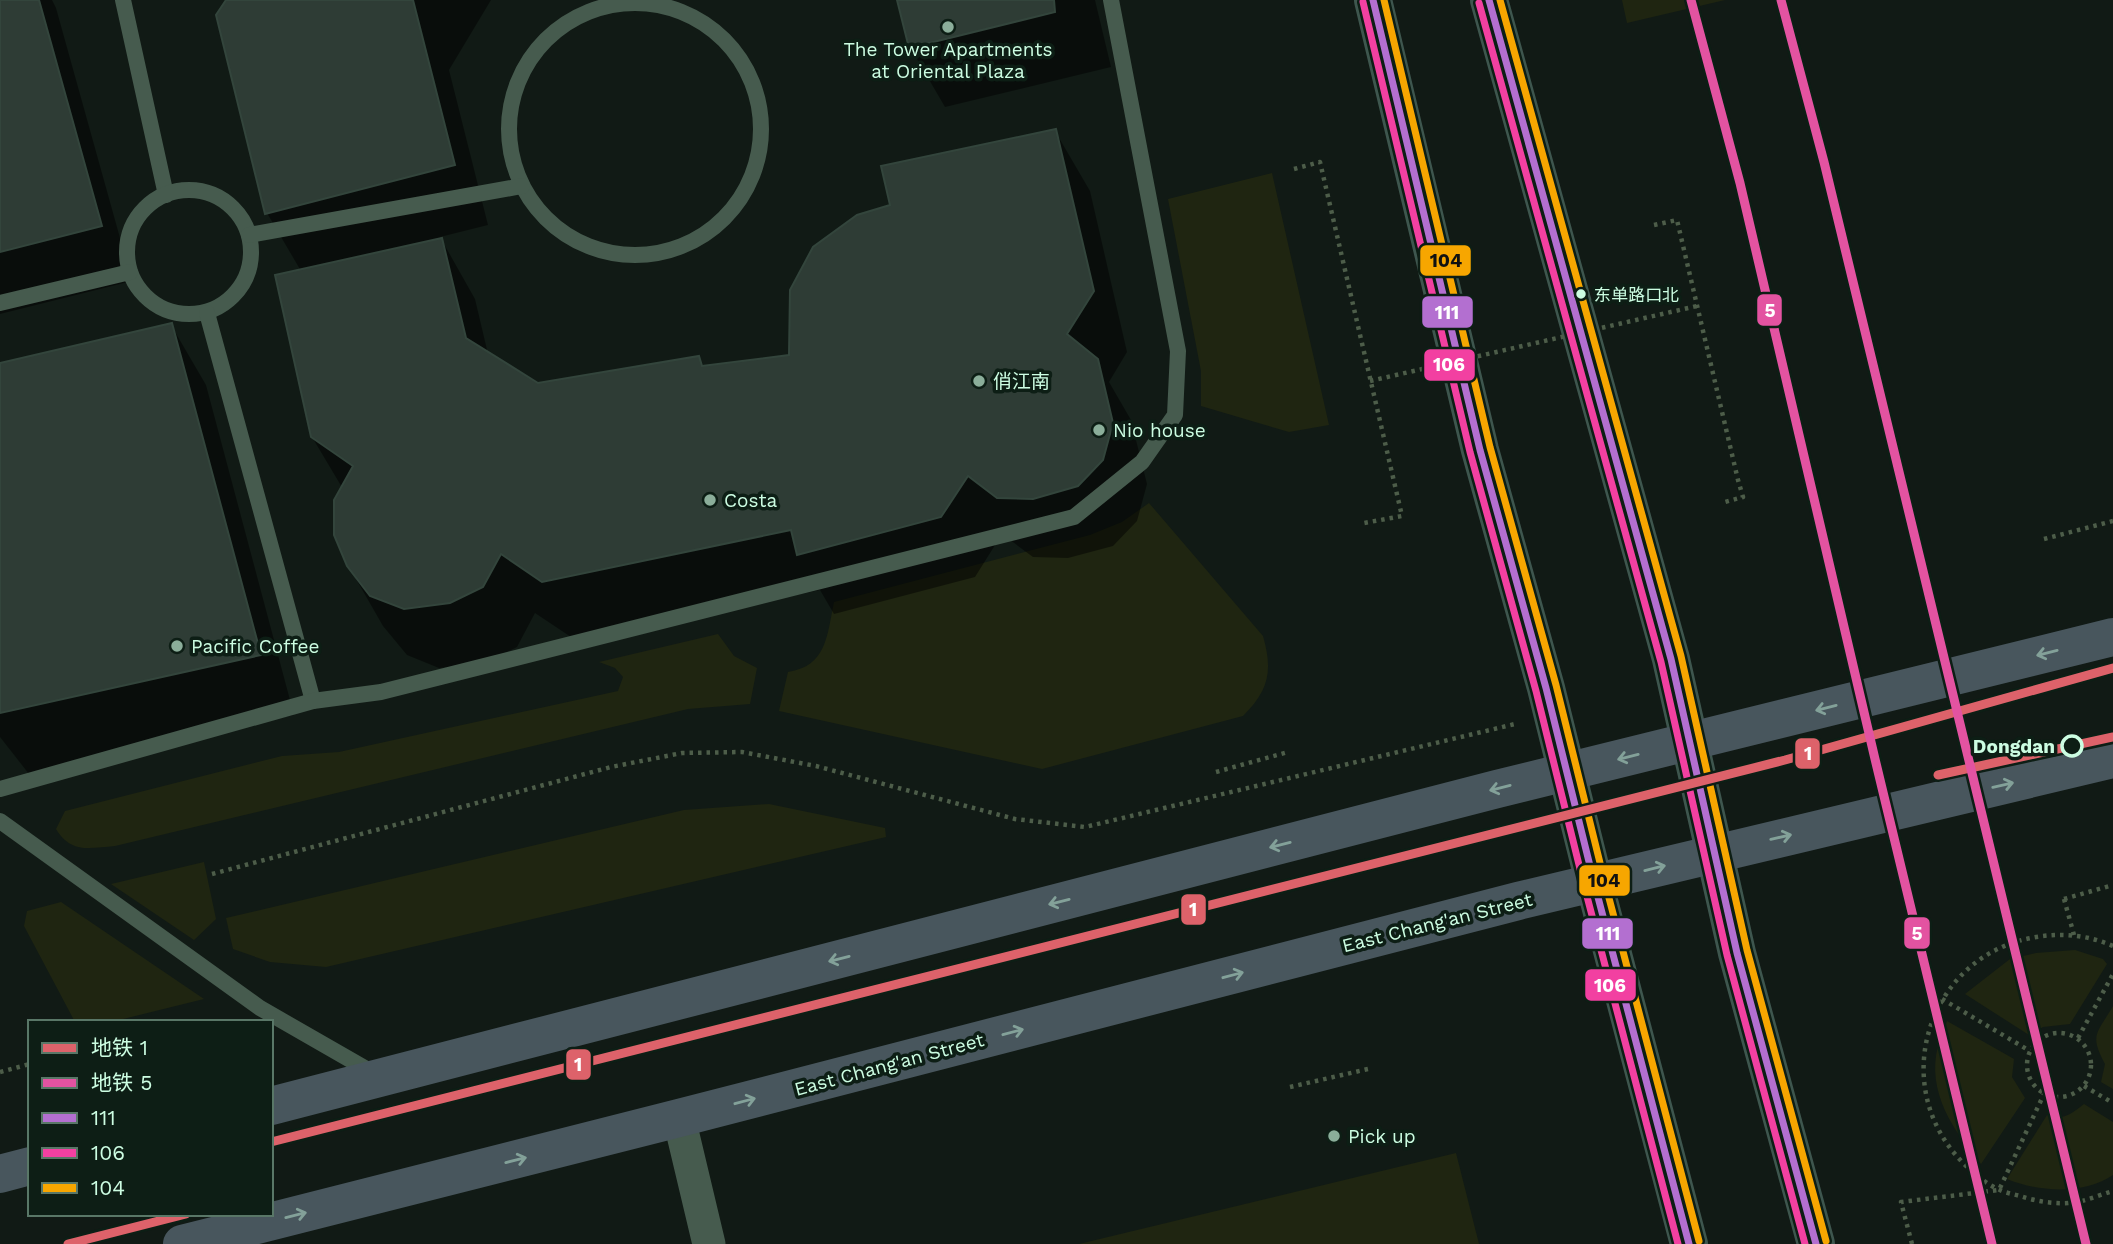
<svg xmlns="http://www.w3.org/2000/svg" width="2113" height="1244" font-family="'Work Sans','Noto Sans SC',sans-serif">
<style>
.green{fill:#1f2511}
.shadow{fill:#0007}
.building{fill:#2e3c35;stroke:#33453c;stroke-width:2}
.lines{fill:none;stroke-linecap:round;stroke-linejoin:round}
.path{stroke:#4d5d49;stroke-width:4.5;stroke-dasharray:3.5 5;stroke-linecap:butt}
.lane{stroke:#465b4e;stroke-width:16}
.street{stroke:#465b4e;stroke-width:33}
.primary{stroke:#3e564e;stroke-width:38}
.highway{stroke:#48565d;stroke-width:38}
.path-bridge{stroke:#4d5d49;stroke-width:4.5;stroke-dasharray:3.5 5;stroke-linecap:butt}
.bus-1-casing{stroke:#0d1e15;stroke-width:12}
.bus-2-casing{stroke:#0d1e15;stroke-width:12}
.bus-3-casing{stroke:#0d1e15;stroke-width:12}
.bus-1{stroke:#b36fd0;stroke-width:7}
.bus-2{stroke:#f240a1;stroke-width:7}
.bus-3{stroke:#f7a600;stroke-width:7}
.metro-1-casing{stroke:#0d1e15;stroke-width:14}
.metro-2-casing{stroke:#0d1e15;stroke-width:14}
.metro-1{stroke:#dd626a;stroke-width:9}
.metro-2{stroke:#e353a1;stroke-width:9}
.oneway{stroke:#83a199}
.poi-dot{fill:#8bae9a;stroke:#0d1e15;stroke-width:2.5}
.bus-dot{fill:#ccfde2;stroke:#0d1e15;stroke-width:2.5}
.stop-dot{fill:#0d1e15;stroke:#ccfde2;stroke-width:3.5}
.labels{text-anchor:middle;stroke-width:7;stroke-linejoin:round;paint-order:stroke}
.bus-label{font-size:17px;fill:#ccfde2;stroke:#0d1e15;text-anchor:start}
.poi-label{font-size:19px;fill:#ccfde2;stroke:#0d1e15;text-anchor:start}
.stop-label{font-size:19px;font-weight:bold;fill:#ccfde2;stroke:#0d1e15;text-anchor:end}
.street-label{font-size:19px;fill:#ccfde2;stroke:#0d1e15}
.line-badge{stroke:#0d1e15;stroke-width:2.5}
.badge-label{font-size:19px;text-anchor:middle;font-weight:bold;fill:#fff}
.pale-badge-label{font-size:19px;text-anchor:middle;font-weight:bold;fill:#111}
</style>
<rect width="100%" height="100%" fill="#111a15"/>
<g class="green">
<path d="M1622 0H1725L1627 23Z"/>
<path d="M1272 173 1329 425 1289 432 1201 406V371L1168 199Z"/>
<path d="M1149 503 1263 636C1273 671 1269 690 1243 716L1042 769 779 711 788 672C827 666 827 635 834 602L1090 535 1122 522Z"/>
<path d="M718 634 734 656 757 668 750 704 688 709 115 846C90 848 71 854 56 829L65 811 282 756 339 752 618 691 623 677 615 668 599 662Z"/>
<path d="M769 804 885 828 886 837 326 967 270 962 233 949 226 918 684 810Z"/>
<path d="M204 862 216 919 194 940 111 884Z"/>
<path d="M61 902 204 999 111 1022H75L24 926 27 911Z"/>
<path d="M2075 950 2103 959 2107 964 2070 1024 2043 1027 2029 1035 1965 994 2010 959 2036 953Z"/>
<path d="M2113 1006V1089L2101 1082 2105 1064C2089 1034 2097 1034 2113 1006Z"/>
<path d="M1947 1021 2014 1059 2012 1077 2025 1098 1981 1164C1954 1131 1926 1092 1938 1046 1941 1038 1944 1029 1947 1021Z"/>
<path d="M2084 1104 2113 1122V1175C2084 1195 2038 1192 2007 1179L2047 1115C2063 1121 2071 1114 2084 1104Z"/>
<path d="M1456 1153 1479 1244H1079Z"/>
</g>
<g class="shadow">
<path d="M0 0H52L56 8 132 281 0 314Z"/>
<path d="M228 0H491L449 70 488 225 440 237 475 299 488 354 538 385 698 358 704 367 791 356 892 206 1055 131 1090 191 1127 352 1109 382 1131 420 1147 484 1137 521 1113 546 1068 558 1033 557 1002 534 975 577 834 614 820 590 577 641 535 613 517 647 485 663 439 668 407 655 383 626 348 565 343 489 312 437 301 271 267 213Z"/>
<path d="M899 0H1095L1111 67 945 107 910 47Z"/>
<path d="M171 325 206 385 294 715 29 774 0 737V365Z"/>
</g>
<g class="building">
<path d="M0 0H39L102 226 0 252Z"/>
<path d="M226 0H413L455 165 265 214 216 15Z"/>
<path d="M897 0H1054L1055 12 909 48Z"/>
<path d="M1056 129 1094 291 1067 334 1098 359 1113 423 1103 460 1078 486 1033 499 997 498 968 476 941 517 797 555 791 530 542 582 501 554 483 587 450 603 404 609 370 596 347 566 334 535V500L353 466 311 437 275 275 442 238 466 338 538 383 699 356 702 366 789 355 790 290 813 247 857 215 890 205 881 166Z"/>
<path d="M172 323 261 655 0 713V363Z"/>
</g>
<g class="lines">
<g class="path">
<path d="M1294 169 1320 162 1402 516 1364 523"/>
<path d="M1654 225 1677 220 1738 480 1743 497 1725 502"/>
<path d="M2044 539 2113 521"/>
<path d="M1216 772 1288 752"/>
<path d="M212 874 611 767 682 753 742 752 816 766 1015 819 1085 827 1515 724"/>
<path d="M2064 899 2113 885"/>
<path d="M2064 899 2074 935"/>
<path d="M2113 946C2081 932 2048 932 2015 942 1926 971 1894 1082 1955 1154 1967 1168 1982 1182 2000 1190 2006 1193 2013 1194 2020 1196 2038 1202 2059 1205 2077 1202 2089 1200 2102 1194 2113 1191"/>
<path d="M1942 999 2030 1051"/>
<circle cx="2059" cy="1065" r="32"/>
<path d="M2078 1038 2113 974"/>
<path d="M0 1072 30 1064"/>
<path d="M2084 1086 2113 1103"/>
<path d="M1290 1087 1368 1069"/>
<path d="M1912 1244 1901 1202 1999 1190 2044 1094"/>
</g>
<g class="lane">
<path d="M123 0 166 195"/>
<circle cx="635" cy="129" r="126"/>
<circle cx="189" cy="252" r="62"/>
<path d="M249 235 522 186"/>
<path d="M0 303 130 272"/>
<path d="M207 313 313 701"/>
<path d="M0 789 313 701 381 692 1074 517 1142 462 1175 415 1178 351 1111 0"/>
<path d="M0 821 260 1008 375 1074"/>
</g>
<path class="street" d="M679 1118 709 1244"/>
<g class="primary">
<path d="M1373 0 1480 450 1546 688 1594 882 1689 1244"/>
<path d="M1489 0 1671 659 1737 953 1816 1244"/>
</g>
<g class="highway">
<path d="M271 1106 1497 789 2113 637"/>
<path d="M0 1174 30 1166"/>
<path d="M182 1244 679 1118 1518 901 2113 759"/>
</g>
<path class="path-bridge" d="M1370 381 1697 306"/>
<g class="bus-1-casing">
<g id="bus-1">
<path d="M1373 0 1480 450 1546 688 1594 882 1689 1244"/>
<path d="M1489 0 1671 659 1737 953 1816 1244"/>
</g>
</g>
<g class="bus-2-casing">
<g id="bus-2">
<path d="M1363 2 1470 452 1536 691 1584 885 1678 1244"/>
<path d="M1479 3 1661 662 1727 955 1805 1244"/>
</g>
</g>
<g class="bus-3-casing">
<g id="bus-3">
<path d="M1384 0 1490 447 1556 685 1604 879 1699 1241"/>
<path d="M1500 0 1681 656 1747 950 1826 1241"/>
</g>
</g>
<use href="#bus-1" class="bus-1"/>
<use href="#bus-2" class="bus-2"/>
<use href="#bus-3" class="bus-3"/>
<g class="metro-1-casing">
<g id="metro-1">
<path d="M1938 775 2113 737"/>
<path d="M271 1142 1785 760 2113 668"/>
<path d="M68 1244 186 1214"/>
</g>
</g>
<g class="metro-2-casing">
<g id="metro-2">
<path d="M1691 0 1740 183 1875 759 1992 1244"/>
<path d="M1781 0 1824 162 2086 1244"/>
</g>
</g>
<use href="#metro-1" class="metro-1"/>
<use href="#metro-2" class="metro-2"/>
</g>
<defs><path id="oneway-shaft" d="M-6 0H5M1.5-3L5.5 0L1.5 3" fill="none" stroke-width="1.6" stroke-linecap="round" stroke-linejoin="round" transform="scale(1.75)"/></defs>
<g class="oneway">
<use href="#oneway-shaft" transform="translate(2047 653) rotate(166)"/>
<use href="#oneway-shaft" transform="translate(1826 708) rotate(166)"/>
<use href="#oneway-shaft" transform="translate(1628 757) rotate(166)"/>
<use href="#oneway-shaft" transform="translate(2003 785) rotate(-13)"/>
<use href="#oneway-shaft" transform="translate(1500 788) rotate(166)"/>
<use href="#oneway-shaft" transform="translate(1781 837) rotate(-13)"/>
<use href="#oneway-shaft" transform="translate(1280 845) rotate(166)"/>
<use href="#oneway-shaft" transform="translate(1655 868) rotate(-14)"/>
<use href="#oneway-shaft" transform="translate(1059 902) rotate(166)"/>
<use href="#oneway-shaft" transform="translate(839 959) rotate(166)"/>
<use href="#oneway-shaft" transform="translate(1233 975) rotate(-15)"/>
<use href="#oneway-shaft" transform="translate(1013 1032) rotate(-15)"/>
<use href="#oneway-shaft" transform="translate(745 1101) rotate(-15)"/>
<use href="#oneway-shaft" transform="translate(516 1160) rotate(-14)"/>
<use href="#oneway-shaft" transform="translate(296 1215) rotate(-14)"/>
</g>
<g class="poi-dot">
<circle cx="948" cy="27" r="7"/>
<circle cx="979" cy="381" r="7"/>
<circle cx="1099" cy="430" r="7"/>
<circle cx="710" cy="500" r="7"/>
<circle cx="177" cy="646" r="7"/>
<circle cx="1334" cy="1136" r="7"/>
</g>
<circle class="bus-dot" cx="1581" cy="294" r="6"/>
<circle class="stop-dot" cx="2072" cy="746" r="10"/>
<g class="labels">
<g class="bus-label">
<text x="1594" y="301">东单路口北</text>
</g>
<g class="poi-label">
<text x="948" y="56" text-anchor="middle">The Tower Apartments<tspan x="948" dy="22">at Oriental Plaza</tspan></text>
<text x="993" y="388">俏江南</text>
<text x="1113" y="437">Nio house</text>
<text x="724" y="507">Costa</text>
<text x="191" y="653">Pacific Coffee</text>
<text x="1348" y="1143">Pick up</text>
</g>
<g class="stop-label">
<text x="2055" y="753">Dongdan</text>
</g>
<g class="street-label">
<text transform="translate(1437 922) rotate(-14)" y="7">East Chang'an Street</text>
<text transform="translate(889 1064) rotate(-15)" y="7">East Chang'an Street</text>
</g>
</g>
<g class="line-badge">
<rect x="1419" y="244" width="53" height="33" rx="7" fill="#f7a600"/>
<rect x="1756" y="293" width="27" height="34" rx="7" fill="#e353a1"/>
<rect x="1421" y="295" width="53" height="34" rx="7" fill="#b36fd0"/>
<rect x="1423" y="348" width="53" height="34" rx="7" fill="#f240a1"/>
<rect x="1794" y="737" width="27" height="33" rx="7" fill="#dd626a"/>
<rect x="1578" y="864" width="53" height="33" rx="7" fill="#f7a600"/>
<rect x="1180" y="893" width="27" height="33" rx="7" fill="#dd626a"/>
<rect x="1903" y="916" width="28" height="34" rx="7" fill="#e353a1"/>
<rect x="1581" y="917" width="53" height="33" rx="7" fill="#b36fd0"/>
<rect x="1584" y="968" width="53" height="34" rx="7" fill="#f240a1"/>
<rect x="565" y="1048" width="27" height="33" rx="7" fill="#dd626a"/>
</g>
<g class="badge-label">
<text x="1770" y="317">5</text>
<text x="1447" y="319">111</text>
<text x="1449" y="371">106</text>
<text x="1808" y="760">1</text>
<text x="1193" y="916">1</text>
<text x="1917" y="940">5</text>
<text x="1608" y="940">111</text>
<text x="1610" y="992">106</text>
<text x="578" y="1071">1</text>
</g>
<g class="pale-badge-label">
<text x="1446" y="267">104</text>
<text x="1604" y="887">104</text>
</g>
<rect x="28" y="1020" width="245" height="196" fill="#0d1e15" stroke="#597767" stroke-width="2"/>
<rect x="42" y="1043" width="35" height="10" fill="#dd626a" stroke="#597767" stroke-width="2"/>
<text x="91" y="1055" font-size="21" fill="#ccfde2">地铁 1</text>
<rect x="42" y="1078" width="35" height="10" fill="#e353a1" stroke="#597767" stroke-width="2"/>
<text x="91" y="1090" font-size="21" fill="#ccfde2">地铁 5</text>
<rect x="42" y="1113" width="35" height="10" fill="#b36fd0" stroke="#597767" stroke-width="2"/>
<text x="91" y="1125" font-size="21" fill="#ccfde2">111</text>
<rect x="42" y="1148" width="35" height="10" fill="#f240a1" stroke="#597767" stroke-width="2"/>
<text x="91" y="1160" font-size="21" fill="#ccfde2">106</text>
<rect x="42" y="1183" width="35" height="10" fill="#f7a600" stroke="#597767" stroke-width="2"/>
<text x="91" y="1195" font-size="21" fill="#ccfde2">104</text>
</svg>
